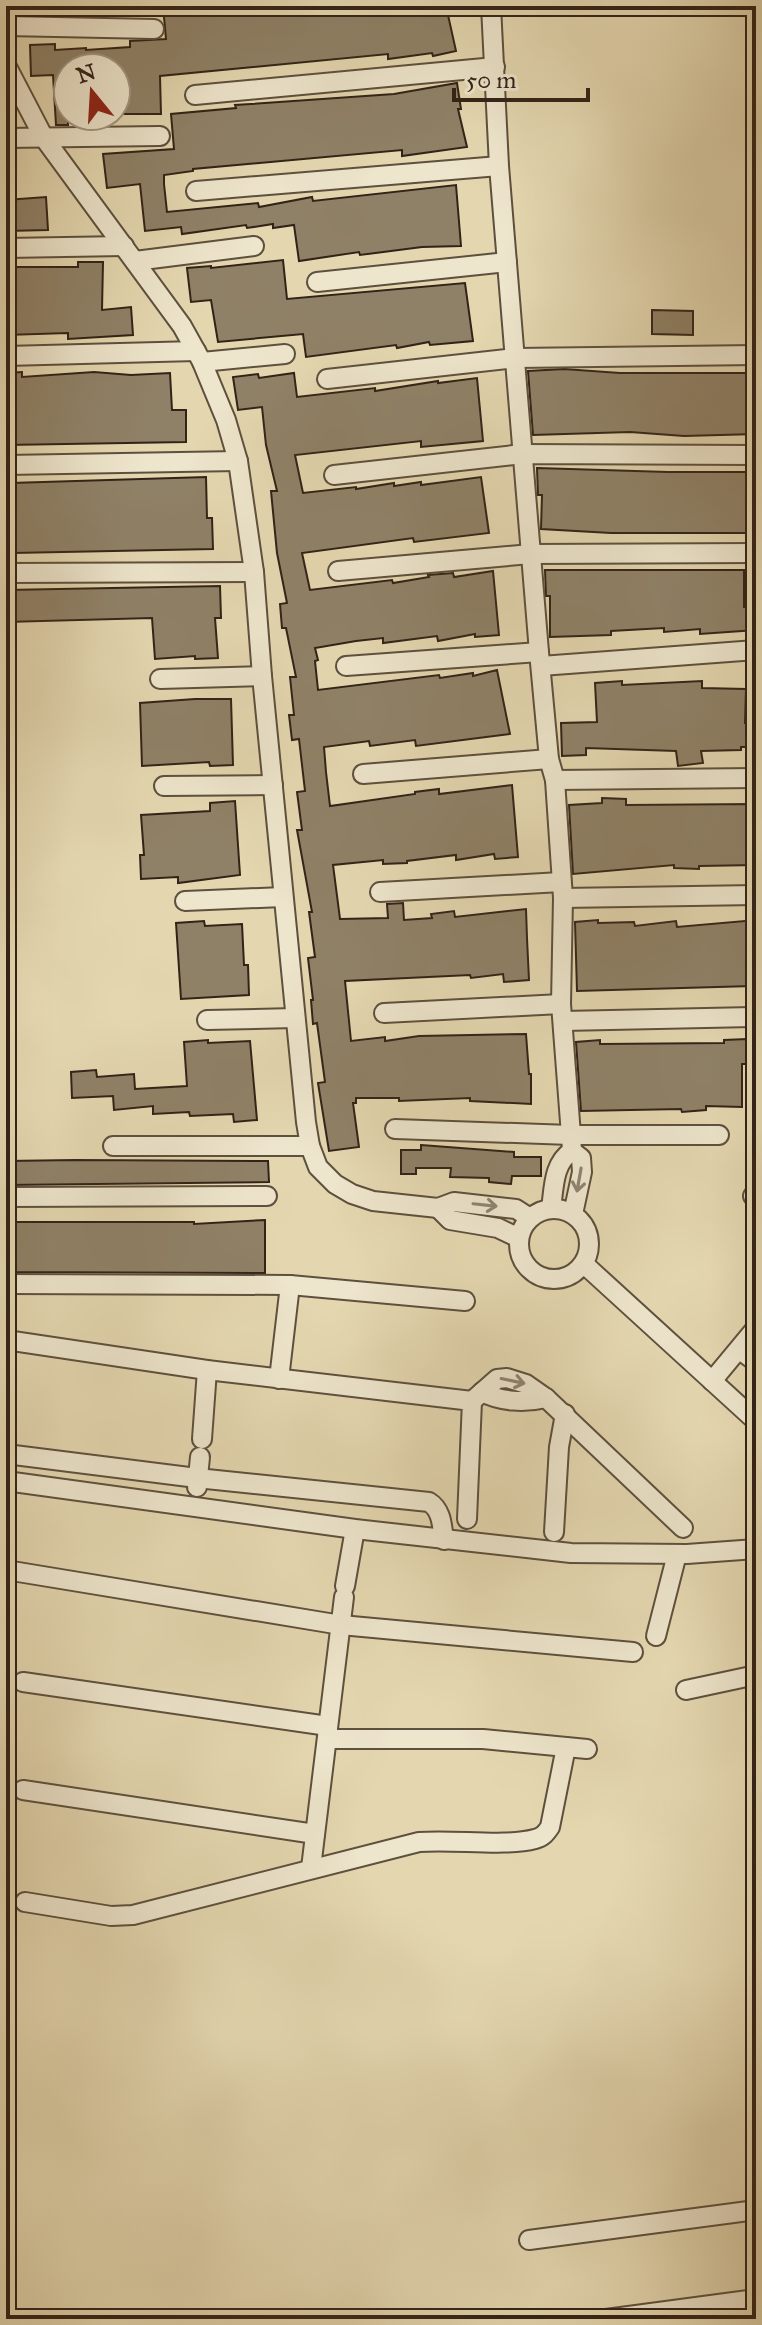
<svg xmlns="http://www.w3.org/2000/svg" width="762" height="2325" font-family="'IM FELL Great Primer',serif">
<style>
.building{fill:#8f8167;stroke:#322318;stroke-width:2}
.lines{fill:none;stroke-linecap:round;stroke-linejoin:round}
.minor-casing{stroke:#5e503e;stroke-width:22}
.minor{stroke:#ede5cc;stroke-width:18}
.oneway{stroke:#908472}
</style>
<rect width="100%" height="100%" fill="#e4d7b0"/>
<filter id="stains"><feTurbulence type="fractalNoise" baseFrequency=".0025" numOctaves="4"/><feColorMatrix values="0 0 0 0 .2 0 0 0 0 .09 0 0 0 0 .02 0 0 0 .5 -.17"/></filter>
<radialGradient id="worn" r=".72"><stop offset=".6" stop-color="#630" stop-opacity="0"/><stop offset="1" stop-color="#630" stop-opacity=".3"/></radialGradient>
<g class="building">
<path d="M163 6H202V12H207L286 6H446L456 51 433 56 432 53 388 59V54L160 76 161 114H116V68H68V125H56L53 75 31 76 30 45 55 44V50L86 48V50L130 47V41L166 39Z"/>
<path d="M457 83 461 109H458L467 147 402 156V150L193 169V171L164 175V184L167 212 258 203 259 207 312 197 313 201 456 185 461 246 422 247 360 255 359 252 299 261 294 225 273 228V224L247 228 246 225 182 234 181 227 145 231 140 184 107 188 103 154 174 149 171 114 236 108 235 105 251 104 394 94Z"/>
<path d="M46 197 48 230 6 231V200Z"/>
<path d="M283 260 287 299 465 283 473 341 430 345 429 342 397 348 396 345 306 357 303 334 218 342 211 300 191 302 187 268 211 266V268Z"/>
<path d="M78 262H103L102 310 131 307 133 335 68 339V333L6 335V304H11L10 267H78Z"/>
<path d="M652 310 693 311V335L652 334Z"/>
<path d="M564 369 620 373H755L756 434 684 436 630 432 533 435 528 371Z"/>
<path d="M22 372V377L94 372 131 375 170 373 172 410H186V442L6 445V373Z"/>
<path d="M294 373 297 397 375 388V391L438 381V383L477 378 483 441 421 447V441L295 455 303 493 356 487V489L394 483V486L421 482V485L481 477 489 533 414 542 413 538 302 553 310 590 392 580 393 583 429 577 428 575 453 573 454 577 493 571 499 635 475 637V634L438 641 437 636 383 643V638L356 641 315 648 318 660 315 661 318 690 439 675 440 678 473 673V676L497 670 510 734 416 746 415 740 370 746 369 741 324 747 326 772 330 806 415 794V792L439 789V794L512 785 518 857 495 859 494 854 456 860V855L407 861V863L383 864V860L333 865 340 919 388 918 387 904 403 903 404 920 432 918 431 914 454 911 455 917 526 909 527 938 529 980 504 982 503 974 471 978 470 975 345 981 351 1041 385 1037V1041L419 1036 526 1034 529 1074H531V1104L470 1101V1098L399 1101V1098H356V1103H353L359 1147 329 1151 318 1083 325 1082 317 1023 313 1024 311 1000H313L308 958 315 957 309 912H312L297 830H302L297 792 305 791 299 739 292 740 289 715H294L290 677H296L286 628H282L280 604 287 603 277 553 271 491H277L266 445 262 407 238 410 233 377 258 374 259 378Z"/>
<path d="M537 468 668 472H756V533H611L541 529 542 495H538Z"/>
<path d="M206 477 207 518H212L213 549 13 553 11 483Z"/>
<path d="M545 570H744V607H756V630L700 634V629L664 632V628L611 631V635L550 637V596H546Z"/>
<path d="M220 586 221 618H215L218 658 195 659V656L155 659 152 618 6 622V590Z"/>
<path d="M622 681V685L702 681V688L746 689 745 723H756V747H741V750L701 751 703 763 678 766 676 751 586 748V755L562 756 561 723 597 722 595 683Z"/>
<path d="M195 699H231L233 765 210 766 209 762 142 766 140 703Z"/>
<path d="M602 798 626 799V805L756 804V865L699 866V869L674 868V865L573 874 569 805 602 803Z"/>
<path d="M235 801 240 875 178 883V877L141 879 140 855H144L141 815 210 811V803Z"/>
<path d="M598 920V923L634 922 635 926 676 921 677 927 756 920V947H751L752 986 577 991 575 922Z"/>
<path d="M204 921 205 926 242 924 244 965H248L249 995 181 999 176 923Z"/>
<path d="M747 1039 749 1064H742V1107L706 1106V1110L682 1112 681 1109 581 1111 576 1042 600 1040V1044L724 1043V1040Z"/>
<path d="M208 1040V1043L250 1041 257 1120 234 1122 233 1114 190 1116 189 1112 153 1114V1106L114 1110 113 1096 72 1098 71 1072 96 1070 97 1077 134 1074 135 1089 187 1086 184 1042Z"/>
<path d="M421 1145 514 1152V1157H541V1176H512L511 1184 489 1182V1178L450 1177 451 1168H416V1174H401V1150H421Z"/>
<path d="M75 1160 268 1161 269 1182 6 1185V1161Z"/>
<path d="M265 1220V1273L6 1272V1222H194V1224Z"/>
</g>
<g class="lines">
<g class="minor-casing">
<g id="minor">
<path d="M491 6 499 166 539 652 549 759 555 780 563 898 561 1004 571 1135 572 1151 581 1158 582 1172 573 1214"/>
<path d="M6 26 154 29"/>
<path d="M6 65 44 138 182 326 202 362 226 420 238 461 254 572 262 676 306 1122 310 1146 318 1167 335 1184 352 1194 373 1201 438 1208 454 1202 516 1209 530 1218"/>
<path d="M195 95 495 67"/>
<path d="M6 138 160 136"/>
<path d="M196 191 499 166"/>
<path d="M6 248 124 246"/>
<path d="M135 261 254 246"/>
<path d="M317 282 507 262"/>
<path d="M6 356 196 351"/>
<path d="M202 362 285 354"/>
<path d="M327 379 516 358 756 355"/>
<path d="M6 465 238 461"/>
<path d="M334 475 523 454 756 455"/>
<path d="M338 571 531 554 756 553"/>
<path d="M6 573 254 572"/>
<path d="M346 666 539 652"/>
<path d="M541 666 756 650"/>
<path d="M160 679 262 676"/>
<path d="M363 774 549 759"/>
<path d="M555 780 756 778"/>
<path d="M164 786 273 785"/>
<path d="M380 892 561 882"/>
<path d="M563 898 756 895"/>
<path d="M185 901 283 897"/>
<path d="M384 1013 561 1004"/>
<path d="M207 1020 295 1018"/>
<path d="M563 1021 753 1017"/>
<path d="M395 1129 571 1135H719"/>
<path d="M113 1146H310"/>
<path d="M753 1196H756"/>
<path d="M6 1197 267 1196"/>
<path d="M438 1208 450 1220 498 1228 519 1238"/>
<circle cx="554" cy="1244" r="35"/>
<path d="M551 1209C554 1188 553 1163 572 1151"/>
<path d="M584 1264 756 1421"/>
<path d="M6 1284 290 1285 465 1301"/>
<path d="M6 1340 207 1370 472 1401 467 1519"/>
<path d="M740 1350 756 1362"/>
<path d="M279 1379 290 1285"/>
<path d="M712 1381 756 1328"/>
<path d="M482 1392C501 1402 525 1403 546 1398"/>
<path d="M472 1401 497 1379 507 1378 526 1384 546 1398 683 1528"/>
<path d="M202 1439 207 1370"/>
<path d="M6 1454 197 1478 429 1502C442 1510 442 1526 444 1540"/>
<path d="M6 1481 355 1529 571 1553 687 1554 756 1549"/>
<path d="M197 1487 200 1457"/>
<path d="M554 1532 559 1447 565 1414"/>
<path d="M6 1570 341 1625 633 1652"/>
<path d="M345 1586 355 1529"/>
<path d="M656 1636 677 1554"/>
<path d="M23 1682 328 1726"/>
<path d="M686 1690 756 1675"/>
<path d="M327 1739H483L587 1749"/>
<path d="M23 1790 315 1834"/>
<path d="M311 1868 344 1597"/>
<path d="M25 1902 111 1916 133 1915 419 1842C454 1839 505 1847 535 1839 543 1837 546 1833 550 1827L566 1747"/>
<path d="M529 2240 756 2210"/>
<path d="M606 2319 756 2299"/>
</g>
</g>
<use href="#minor" class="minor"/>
</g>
<defs><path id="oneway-shaft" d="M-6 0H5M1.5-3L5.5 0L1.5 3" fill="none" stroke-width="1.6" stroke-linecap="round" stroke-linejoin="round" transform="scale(2)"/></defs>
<g class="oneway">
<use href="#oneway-shaft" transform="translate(579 1180) rotate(100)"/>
<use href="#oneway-shaft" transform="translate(485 1205) rotate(6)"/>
<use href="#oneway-shaft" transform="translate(513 1381) rotate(12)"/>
</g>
<rect width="762" height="2325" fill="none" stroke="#e4d7b0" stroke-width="32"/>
<rect x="8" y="8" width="746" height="2309" fill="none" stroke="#322318" stroke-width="4"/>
<rect x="16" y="16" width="730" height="2293" fill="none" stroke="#322318" stroke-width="2"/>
<g transform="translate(92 92) rotate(342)"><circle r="38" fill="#ede5cc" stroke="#a29784" stroke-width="2"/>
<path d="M0-6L14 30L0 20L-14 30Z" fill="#8f2418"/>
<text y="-12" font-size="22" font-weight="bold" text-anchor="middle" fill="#322318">N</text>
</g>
<path d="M454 88v12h134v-12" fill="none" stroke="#322318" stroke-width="4"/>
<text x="466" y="88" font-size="24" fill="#322318" stroke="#ede5cc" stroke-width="6" paint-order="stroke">50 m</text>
<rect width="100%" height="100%" filter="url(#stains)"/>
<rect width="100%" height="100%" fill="url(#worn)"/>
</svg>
